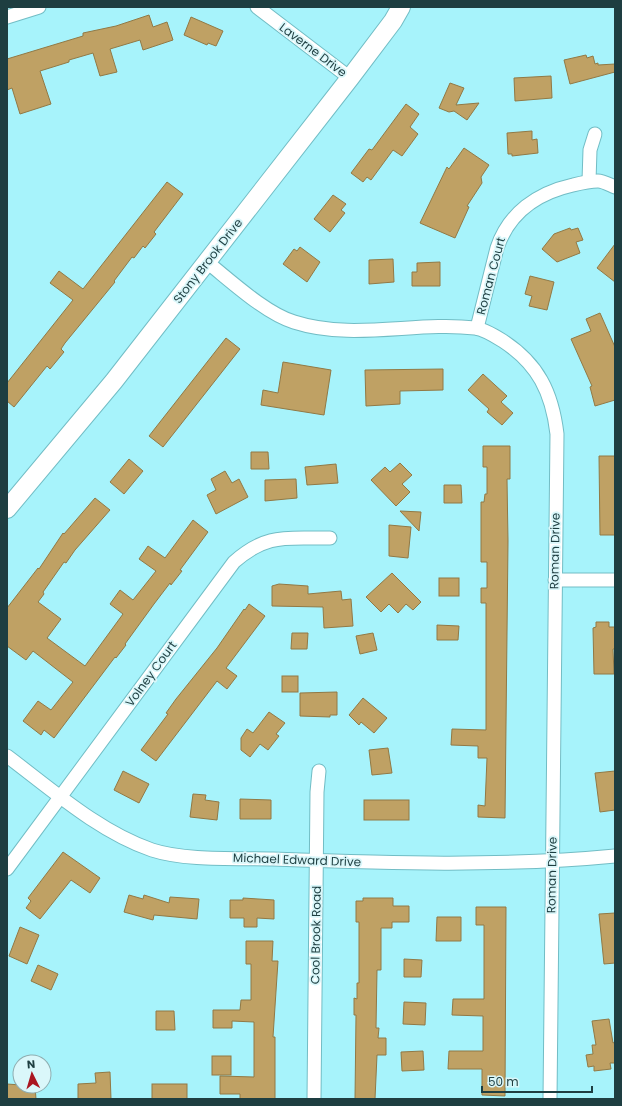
<svg xmlns="http://www.w3.org/2000/svg" width="622" height="1106" font-family="Poppins,sans-serif">
<style>
.building{fill:#bfa164;stroke:#917945}
.lines{fill:none;stroke-linecap:round;stroke-linejoin:round}
.street-casing{stroke:#72bdc5;stroke-width:15}
.secondary-casing{stroke:#72bdc5;stroke-width:20}
.street{stroke:#fff;stroke-width:13}
.secondary{stroke:#fff;stroke-width:18}
.labels{text-anchor:middle;stroke-width:3.5;stroke-linejoin:round;paint-order:stroke}
.street-label{font-size:12px;fill:#1e3e41;stroke:#daf7fa}
</style>
<rect width="100%" height="100%" fill="#a7f3fb"/>
<g class="building">
<path d="M149 15 153 27 167 22 173 40 143 50 140 40 110 49 117 72 100 76 93 53 69 60V62L40 71 51 104 20 114 12 88 7 90V59L83 36V33L116 26Z"/>
<path d="M191 17 223 31 216 46 208 43 207 45 184 35Z"/>
<path d="M586 55 587 58 593 56 595 64 598 63V65L615 64V72L570 84 564 60Z"/>
<path d="M551 76 552 98 515 101 514 78Z"/>
<path d="M450 83 464 88 456 105 479 103 467 120 454 111 449 112 439 108Z"/>
<path d="M406 104 419 114 410 127 418 134 402 156 393 150 371 180 367 177 363 182 351 173 369 149 372 150Z"/>
<path d="M532 131V140L537 139 538 153 512 156V154H508L507 133Z"/>
<path d="M464 148 489 165 481 177 482 183 467 206 469 207 455 238 420 223 447 167 449 169Z"/>
<path d="M167 182 183 194 154 232 156 234 145 248 143 246 134 258 132 257 114 281 115 282 65 343 61 349 64 352 50 369 47 366 14 407 7 401V383L73 300 50 283 59 271 83 289Z"/>
<path d="M333 195 346 204 341 210 345 213 330 232 314 219Z"/>
<path d="M570 228 571 230 578 228 583 240 576 242 580 253 557 262 542 249 554 234Z"/>
<path d="M615 244V282L597 268Z"/>
<path d="M300 247 320 262 307 282 283 264 294 249 297 251Z"/>
<path d="M393 259 394 282 369 284V260Z"/>
<path d="M440 262V286H412V272H417V263Z"/>
<path d="M530 276 554 282 547 310 529 306 532 296 525 294Z"/>
<path d="M600 313 615 347V400L595 406 590 387 592 386 571 339 591 331 586 319Z"/>
<path d="M226 338 240 349 163 447 149 436Z"/>
<path d="M283 362 331 370 324 415 261 405 263 390 278 393Z"/>
<path d="M443 369V390L400 391V404L366 406 365 370Z"/>
<path d="M483 374 507 396 501 402 513 413 502 425 487 412 489 409 468 390Z"/>
<path d="M483 446H510V479H507L508 541 505 818 478 817V805L485 806 487 758H478V746L451 745 452 729 486 730V603H481V588H487V562H481V502H484L485 494H487V467H483Z"/>
<path d="M251 452H268L269 469H251Z"/>
<path d="M599 456H615V535H600Z"/>
<path d="M129 459 143 471 124 494 110 482Z"/>
<path d="M400 463 412 475 402 484 410 492 396 506 371 480 385 467 390 472Z"/>
<path d="M336 464 338 483 307 485 305 467Z"/>
<path d="M225 471 232 483 239 479 248 497 216 514 207 495 216 490 211 479Z"/>
<path d="M296 479 297 498 265 501V480Z"/>
<path d="M444 485H461L462 503H444Z"/>
<path d="M95 498 110 510 75 550 66 563 64 562 43 592 44 594 38 602 61 619 47 638 85 666 123 614 110 604 120 590 133 600 156 571 139 559 148 546 165 558 193 520 208 532 180 570 182 571 171 585 170 583 154 604 125 644 126 645 116 658 115 657 54 738 44 730 41 735 23 721 38 701 51 710 73 682 33 651 26 660 7 646V608L38 568 39 569 63 533 64 534Z"/>
<path d="M400 511 421 512 419 531Z"/>
<path d="M389 525 411 527 408 558 389 556Z"/>
<path d="M392 573 421 602 413 610 406 604 398 613 389 604 381 612 366 597Z"/>
<rect x="439" y="578" width="20" height="18"/>
<path d="M279 584 308 586V594L341 591 342 600 351 599 353 626 324 628 323 607 272 606V586Z"/>
<path d="M249 604 265 616 226 668 237 676 227 689 217 681 156 761 141 750 168 714 166 713 176 699 217 648 244 609 245 610Z"/>
<path d="M596 622H609V627H615V649H613L614 674H594L593 628 596 627Z"/>
<path d="M437 625 459 626 458 640H437Z"/>
<path d="M292 633H308L307 649H291Z"/>
<path d="M373 633 377 650 360 654 356 636Z"/>
<rect x="282" y="676" width="16" height="16"/>
<path d="M337 692V715H330V717L300 716V693Z"/>
<path d="M363 698 387 718 374 733 361 722 359 725 349 715Z"/>
<path d="M269 712 285 723 276 734 279 736 268 750 260 744 250 757 241 750V738L247 729 253 733Z"/>
<path d="M388 748 392 773 372 775 369 750Z"/>
<path d="M123 771 149 784 139 803 114 790Z"/>
<path d="M615 771V810L600 812 595 773Z"/>
<path d="M193 794 206 795 205 800 219 802 217 820 190 817Z"/>
<path d="M240 799 271 800V819H240Z"/>
<rect x="364" y="800" width="45" height="20"/>
<path d="M63 852 100 878 90 893 71 880 40 919 26 908 31 901 28 898Z"/>
<path d="M129 895 143 899 144 895 169 903 170 897 199 899 197 919 154 915 153 920 124 912Z"/>
<path d="M243 898 274 900V919L257 918V927H244V918H230V900H243Z"/>
<path d="M363 898H393V906H409V922H392V928H381V970H377L376 1028H379L378 1038H386V1055H377L375 1099H355L356 1015H354V998L357 999V983H359V922H356V901H363Z"/>
<path d="M476 907H506L505 1096 482 1095V1069H448L449 1051H483V1016L452 1015 453 999H484V925H476Z"/>
<path d="M615 913V963L604 964 599 914Z"/>
<path d="M437 917H461V941H436Z"/>
<path d="M20 927 39 935 27 964 9 956Z"/>
<path d="M246 941H273L272 961H278L273 1037H275V1099H240V1094H220V1076L254 1077V1022L232 1021V1028H213V1010H240L241 1000H251V964H246Z"/>
<path d="M404 959 422 960 421 977H404Z"/>
<path d="M38 965 58 974 51 990 31 981Z"/>
<path d="M404 1002 426 1003 425 1025 403 1024Z"/>
<path d="M156 1011H174L175 1030H156Z"/>
<path d="M609 1019 613 1043 615 1042V1063H610L611 1069 594 1071V1066L588 1067 586 1055 593 1054 592 1045H596L592 1021Z"/>
<path d="M423 1051 424 1070 402 1071 401 1052Z"/>
<rect x="212" y="1056" width="19" height="19"/>
<path d="M110 1072 111 1099H78V1084L96 1083 95 1073Z"/>
<path d="M7 1084 35 1086 36 1099H7Z"/>
<rect x="152" y="1084" width="35" height="15"/>
</g>
<g class="lines">
<g class="street-casing">
<g id="street">
<path d="M257 7 350 78"/>
<path d="M7 17 39 7"/>
<path d="M589 181 590 150 595 134"/>
<path d="M207 262C231 281 265 313 294 322 353 341 416 321 475 328 484 329 495 336 503 341 538 364 552 392 557 434L550 1099"/>
<path d="M477 328 497 248C509 213 537 193 573 185 581 183 589 181 598 181 603 181 610 185 615 187"/>
<path d="M555 580H615"/>
<path d="M7 756C51 789 99 832 152 850 186 861 236 858 273 859 386 863 502 867 615 856"/>
<path d="M7 869 234 562C268 532 287 539 330 538"/>
<path d="M314 1099 317 792 319 771"/>
</g>
</g>
<g class="secondary-casing">
<path id="secondary" d="M7 509 114 381 350 78 393 21 401 7"/>
</g>
<use href="#street" class="street"/>
<use href="#secondary" class="secondary"/>
</g>
<g class="labels">
<g class="street-label">
<text transform="translate(313 50) rotate(37)" y="4">Laverne Drive</text>
<text transform="translate(208 261) rotate(-52)" y="4">Stony Brook Drive</text>
<text transform="translate(491 276) rotate(-75)" y="4">Roman Court</text>
<text transform="translate(555 551) rotate(-89)" y="4">Roman Drive</text>
<text transform="translate(151 674) rotate(-54)" y="4">Volney Court</text>
<text transform="translate(297 860) rotate(2)" y="4">Michael Edward Drive</text>
<text transform="translate(552 875) rotate(-89)" y="4">Roman Drive</text>
<text transform="translate(316 935) rotate(-89)" y="4">Cool Brook Road</text>
</g>
</g>
<rect width="622" height="1106" fill="none" stroke="#1e3e41" stroke-width="16"/>
<g transform="translate(32 1074) rotate(355)"><circle r="19" fill="#daf7fa" stroke="#8fadb0"/>
<path d="M0-3L7 15L0 10L-7 15Z" fill="#aa1621"/>
<text y="-6" font-size="11" font-weight="bold" text-anchor="middle" fill="#1e3e41">N</text>
</g>
<path d="M482 1086v6h110v-6" fill="none" stroke="#1e3e41" stroke-width="2"/>
<text x="488" y="1086" font-size="12" fill="#1e3e41" stroke="#daf7fa" stroke-width="3" paint-order="stroke">50 m</text>
</svg>
